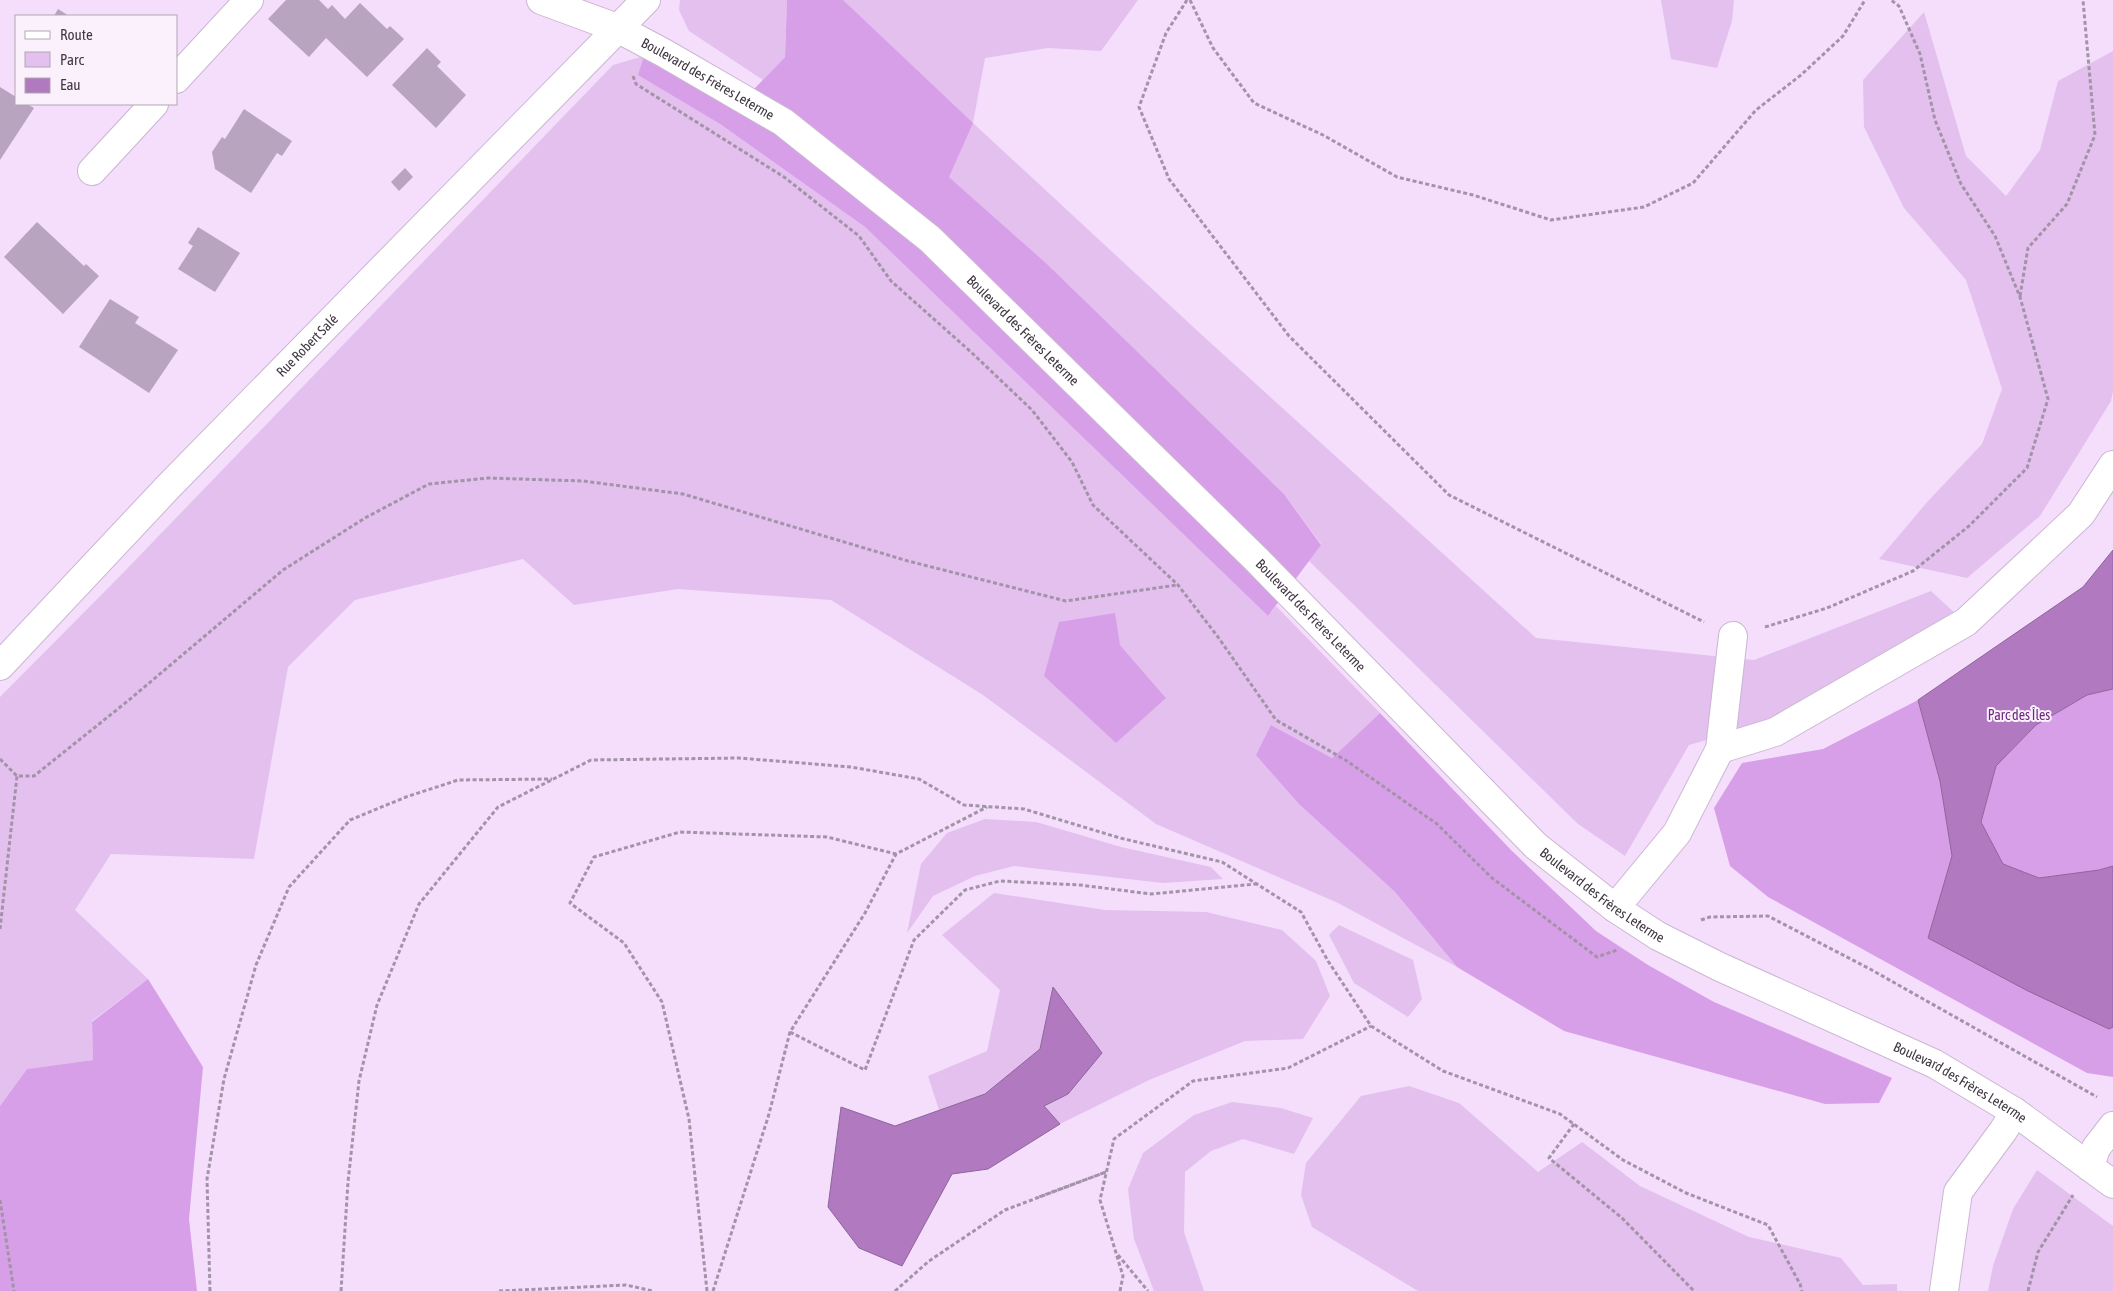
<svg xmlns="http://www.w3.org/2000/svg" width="2113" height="1291" font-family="'Asap Condensed',sans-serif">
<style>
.green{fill:#e3c0ee;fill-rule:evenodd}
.forest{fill:#d89fe9}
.water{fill:#b079c0;stroke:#8e659a}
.building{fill:#b8a4be}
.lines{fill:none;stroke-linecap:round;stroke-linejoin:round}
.minor-casing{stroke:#cbb6d2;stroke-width:30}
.path{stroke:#a393a8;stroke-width:3;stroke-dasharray:4 2.5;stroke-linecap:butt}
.minor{stroke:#fff;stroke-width:28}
.labels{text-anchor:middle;stroke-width:4;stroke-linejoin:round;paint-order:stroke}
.street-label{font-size:14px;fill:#403742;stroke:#faf1fc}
.park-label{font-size:14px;fill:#6d297f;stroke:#faf1fc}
</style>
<rect width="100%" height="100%" fill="#f4defb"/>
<g class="green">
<path d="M680 0H787L785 57 763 80 689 31 679 10Z"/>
<path d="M843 0H1138L1101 51 1048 48 985 58 973 123 1203 336 1536 638 1754 660 1931 591 1958 616 1779 719 1689 745 1625 856 1578 824 1309 561 1321 544 1284 494 1046 263 949 177Z"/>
<path d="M1661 0H1734L1732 21 1717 68 1671 59Z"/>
<path d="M1924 12 1966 156 2006 196 2040 150 2058 81 2113 51V391L2111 401 2040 516 1967 578 1879 559 1929 500 1982 444 2002 389 1966 280 1904 208 1864 127 1863 80Z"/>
<path d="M644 56 639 75 720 124 865 227 1268 616 1276 606 1380 713 1332 758 1271 725 1300 805 1395 892 1457 967 1338 903 1156 824 983 695 831 600 678 589 574 605 523 559 355 600 288 667 254 859 111 854 75 910 148 979 92 1021 93 1060 27 1069 0 1106V697L121 575 613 65ZM1060 622 1120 645 1166 698Z"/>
<path d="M985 819 1036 822 1121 847 1211 867 1223 879 1163 883 1014 866 975 876 933 896 907 933 921 864 947 833Z"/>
<path d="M994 893 1105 910 1206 912 1282 930 1316 961 1330 996 1303 1039 1245 1041 1149 1080 1060 1124 1043 1106 1068 1094 1053 988 1040 1049 985 1094 939 1110 928 1076 987 1051 1000 990 942 935Z"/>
<path d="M1339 925 1413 960 1422 999 1408 1017 1354 983 1329 935Z"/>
<path d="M1409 1086 1459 1103 1538 1172 1582 1142 1640 1186 1749 1237 1841 1258 1863 1285 1897 1284V1291H1418L1312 1227 1301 1195 1306 1163 1361 1096Z"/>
<path d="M1232 1102 1281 1108 1313 1118 1294 1154 1243 1139 1211 1151 1185 1172 1184 1232 1204 1291H1154L1134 1239 1128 1189 1143 1153 1194 1115Z"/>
<path d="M2037 1170 2113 1226V1291H1988L1993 1266 2013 1209Z"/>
</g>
<g class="forest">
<path d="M787 0H843L973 123 949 177 1046 263 1284 494 1321 545 1268 616 865 227 720 124 638 75 644 56 734 110 785 57Z"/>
<path d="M1115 613 1120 645 1166 698 1116 743 1044 676 1059 622Z"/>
<path d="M2113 689V866L2099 870 2039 878 2003 864 1981 822 1996 766 2036 725 2087 695Z"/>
<path d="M1918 700 1940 781 1952 856 1928 938 2109 1029 2113 1027V1077L2087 1073 1768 897 1730 866 1714 808 1742 763 1823 749Z"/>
<path d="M1380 713 1512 851 1596 931 1648 965 1714 1002 1892 1078 1879 1103 1825 1104 1564 1031 1457 967 1395 892 1300 805 1256 755 1271 725 1332 758Z"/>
<path d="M148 979 203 1067 189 1219 197 1291H0V1106L27 1069 93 1060 92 1022Z"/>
</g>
<g class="water">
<path d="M2113 550V689L2087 695 2036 725 1996 766 1981 822 2003 864 2039 878 2099 870 2113 866V1027L2109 1029 2028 991 1928 938 1952 856 1940 781 1918 700 2083 587Z"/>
<path d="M1053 987 1102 1053 1068 1094 1044 1106 1060 1124 988 1169 952 1174 902 1266 859 1248 828 1207 841 1107 895 1126 985 1094 1040 1049Z"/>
</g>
<g class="building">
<path d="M286 0H319L328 9 332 5 345 19 360 3 387 29 390 26 404 39 367 77 326 38 309 57 268 19Z"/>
<path d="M58 9 69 16H54Z"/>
<path d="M427 48 441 62 437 66 466 95 436 128 392 85Z"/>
<path d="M0 87 16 97V104H27L34 108 0 160Z"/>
<path d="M244 109 292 141 282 156 277 153 251 193 215 169 212 152 222 137 225 139Z"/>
<path d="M405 168 413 177 399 191 391 182Z"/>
<path d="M37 222 84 266 86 264 99 276 63 314 4 257Z"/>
<path d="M198 227 240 253 215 292 178 269 193 246 188 243Z"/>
<path d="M110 299 139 317 135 323 178 350 149 393 79 347Z"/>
</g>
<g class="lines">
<g class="minor-casing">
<g id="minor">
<path id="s1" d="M541 0 617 28 664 53 783 122 930 239 1256 559 1536 846 1615 908 1658 936 1720 967 1935 1064 2015 1112 2113 1184"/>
<path d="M176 79 249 0"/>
<path d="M92 171 154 104"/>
<path id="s2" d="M0 666 168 487 646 0"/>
<path d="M1720 749 1775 732 1966 622 2081 514 2113 465"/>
<path d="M1615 908 1677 833 1720 749 1733 636"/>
<path d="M2090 1167 2096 1148 2113 1126"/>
<path d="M1944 1291 1958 1192 2003 1131 2015 1112"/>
</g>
</g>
<g class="path">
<path d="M1187 0 1166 33 1139 107 1169 179 1289 336 1449 495 1704 622"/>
<path d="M1190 0 1213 48 1254 103 1323 135 1397 177 1473 195 1551 220 1644 207 1693 183 1756 110 1801 75 1843 36 1865 0"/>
<path d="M633 76 636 84 784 177 859 236 891 281 971 352 1032 410 1072 462 1093 505 1178 585 1218 637 1276 720 1347 761 1437 824 1492 878 1597 957 1617 950"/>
<path d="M2020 296 2028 248 2067 204 2095 135 2083 0"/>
<path d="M1765 627 1827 608 1913 571 1969 526 2027 468 2048 399 2020 297 1995 236 1961 184 1935 120 1920 54 1899 6 1891 0"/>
<path d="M0 759 17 776H34L129 700 283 570 365 518 429 484 488 478 583 481 683 494 908 561 1066 601 1177 585"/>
<path d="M1701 920 1710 917 1768 916 1870 969 2097 1097"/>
<path d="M0 929 17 776"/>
<path d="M790 1032 865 1070 914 940 965 890 1000 881 1080 885 1151 894 1256 884"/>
<path d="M1574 1124 1549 1158 1622 1218 1694 1291"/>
<path d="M0 1200 14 1291"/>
<path d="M1118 1255 1148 1291"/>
<path d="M210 1291 207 1179 224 1079 256 965 289 887 350 820 406 797 458 780 552 779"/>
<path d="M341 1291 348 1182 359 1081 377 1005 419 904 498 807 591 760 739 758 851 767 919 779 964 805 1024 809 1120 838 1222 862 1301 912 1328 961 1371 1026 1443 1071 1560 1114 1623 1160 1686 1193 1768 1225 1800 1284 1802 1291"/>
<path d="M499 1291 626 1285 653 1291"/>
<path d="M707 1291 689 1119 662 1002 624 943 570 903 594 857 680 832 827 837 896 854"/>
<path d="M713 1291 769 1114 790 1032 865 913 896 854 987 807"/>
<path d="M895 1291 929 1261 1005 1210 1106 1172 1036 1198"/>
<path d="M1120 1291 1123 1276 1100 1200 1114 1139 1193 1081 1288 1068 1371 1026"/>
<path d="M2028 1291 2038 1252 2073 1195"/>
</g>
<use href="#minor" class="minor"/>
</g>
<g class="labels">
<g class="street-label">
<text dy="5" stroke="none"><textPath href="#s1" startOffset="185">Boulevard des Frères Leterme</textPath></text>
<text dy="5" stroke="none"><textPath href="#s1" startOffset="590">Boulevard des Frères Leterme</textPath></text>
<text dy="5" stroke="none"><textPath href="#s2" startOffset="444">Rue Robert Salé</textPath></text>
<text dy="5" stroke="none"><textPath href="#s1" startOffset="995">Boulevard des Frères Leterme</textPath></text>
<text dy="5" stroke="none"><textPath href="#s1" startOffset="1400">Boulevard des Frères Leterme</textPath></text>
<text dy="5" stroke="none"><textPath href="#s1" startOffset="1805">Boulevard des Frères Leterme</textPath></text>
</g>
<g class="park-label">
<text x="2019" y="720">Parc des Îles</text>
</g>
</g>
<rect x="15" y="15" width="162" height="90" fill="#faf1fc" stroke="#b0a7b2"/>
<rect x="25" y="31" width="25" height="8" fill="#ffffff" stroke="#b0a7b2"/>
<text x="60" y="40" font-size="15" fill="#403742">Route</text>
<rect x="25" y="52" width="25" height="15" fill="#e3c0ee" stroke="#b0a7b2"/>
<text x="60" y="65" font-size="15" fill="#403742">Parc</text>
<rect x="25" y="78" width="25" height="15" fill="#b079c0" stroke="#b0a7b2"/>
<text x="60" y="90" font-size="15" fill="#403742">Eau</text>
</svg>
